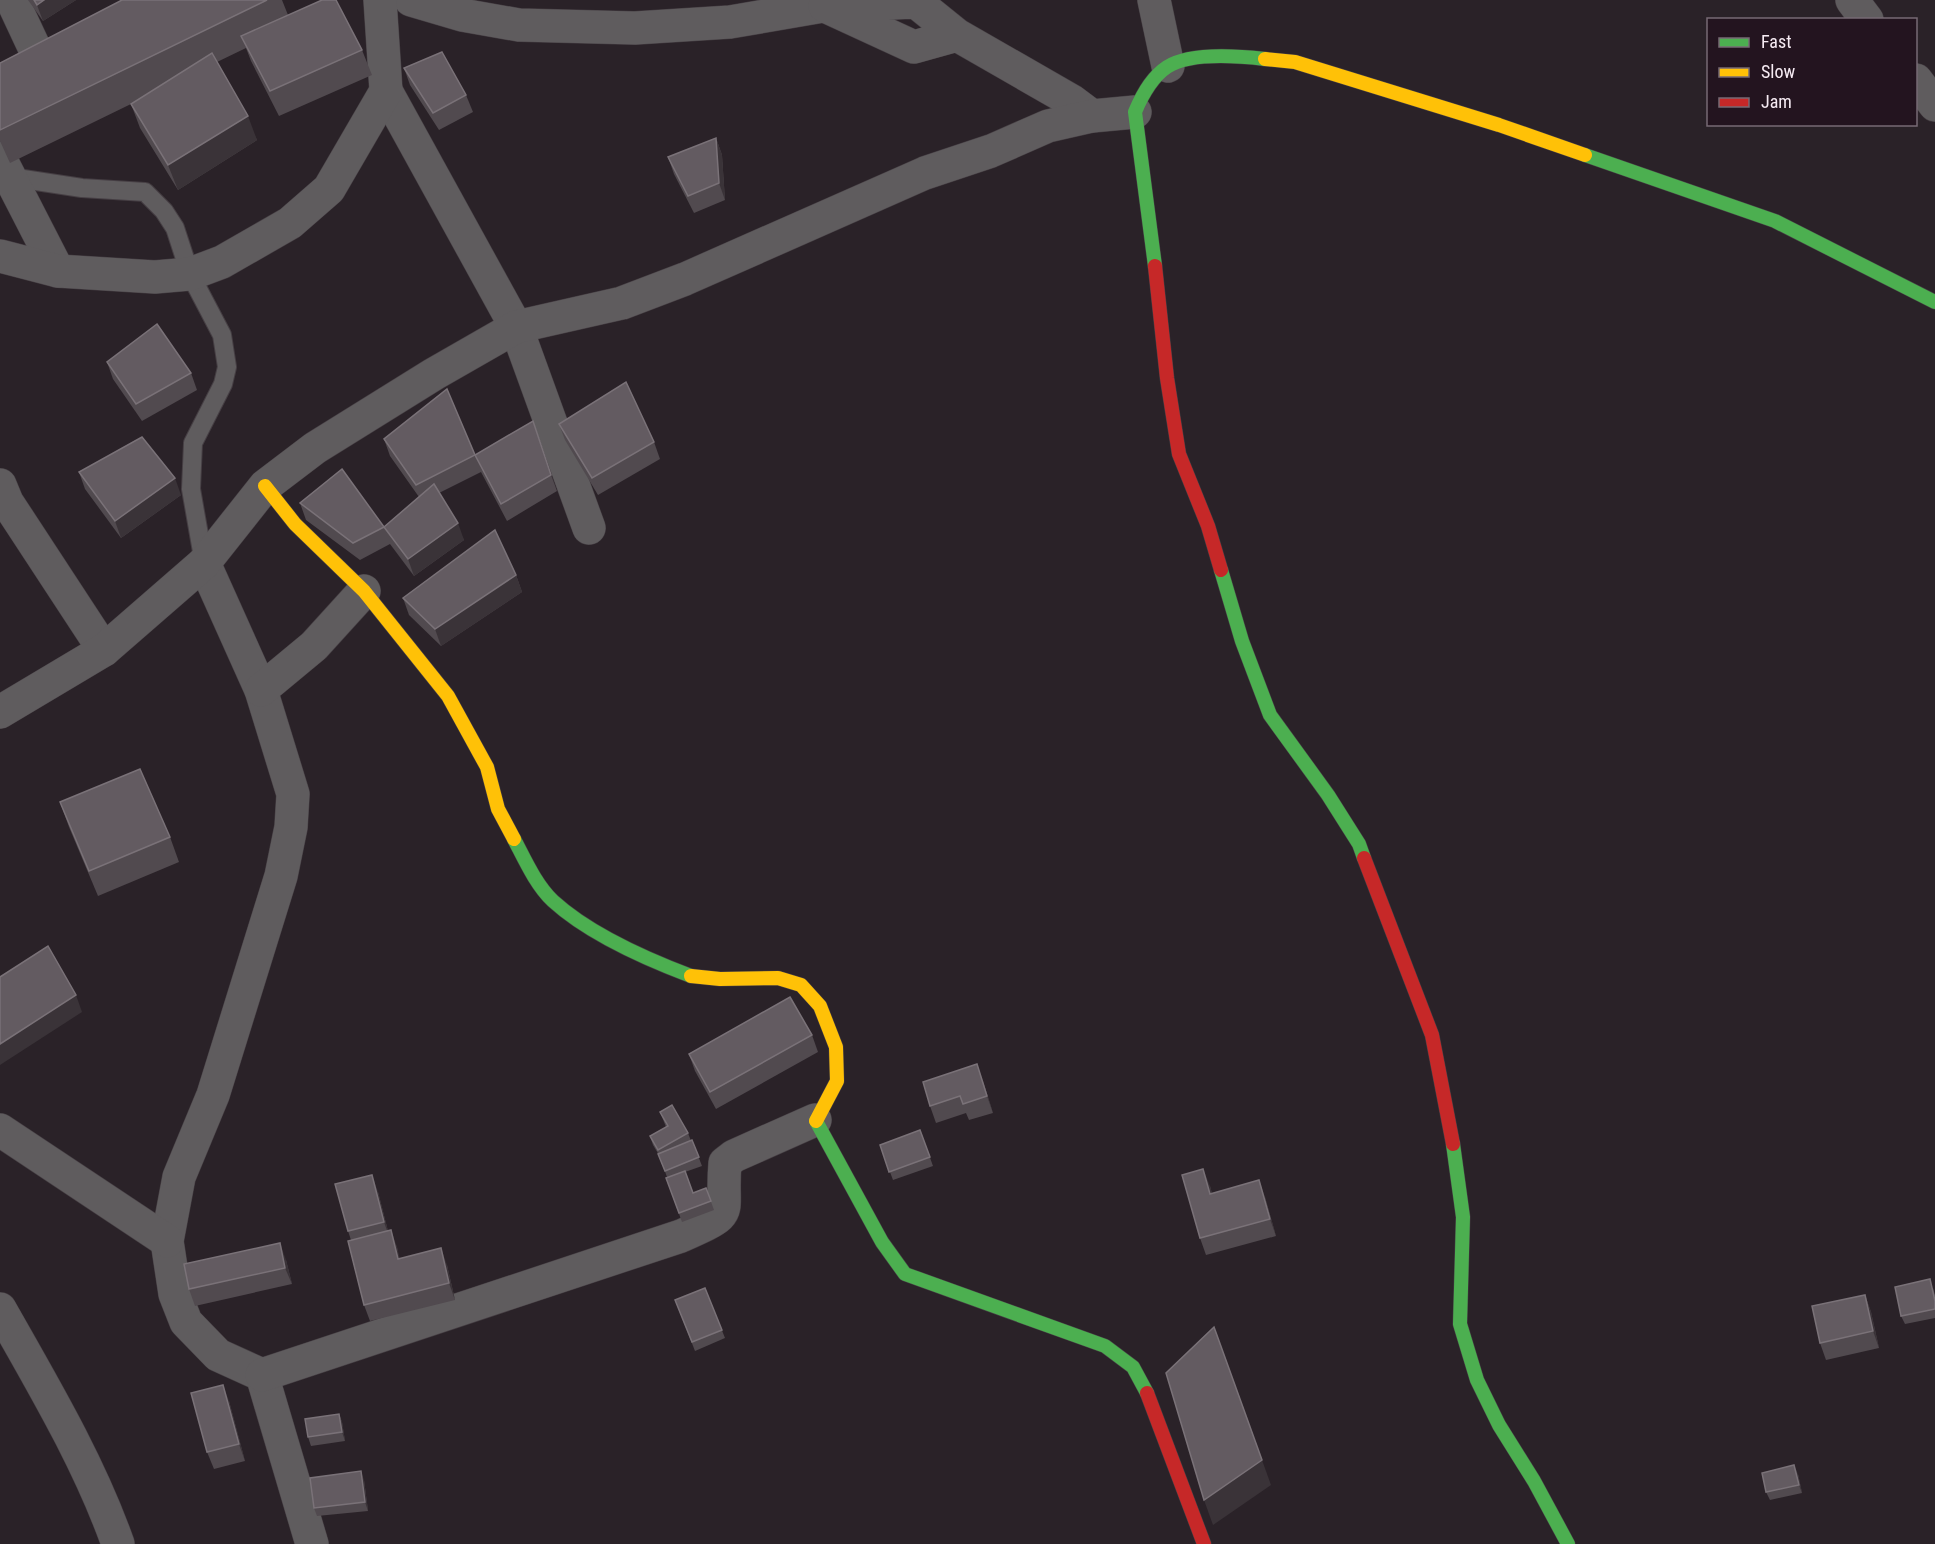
<svg xmlns="http://www.w3.org/2000/svg" width="1935" height="1544" font-family="'Roboto Condensed',sans-serif">
<style>
.lines{fill:none;stroke-linecap:round;stroke-linejoin:round}
.lane-casing{stroke:#463f44;stroke-width:20}
.street-casing{stroke:#463f44;stroke-width:34}
.fast-casing{stroke:#463f44;stroke-width:15}
.slow-casing{stroke:#463f44;stroke-width:15}
.jam-casing{stroke:#463f44;stroke-width:15}
.lane{stroke:#5f5c5e;stroke-width:18}
.street{stroke:#5f5c5e;stroke-width:33}
.fast{stroke:#4caf50;stroke-width:14}
.slow{stroke:#ffc107;stroke-width:14}
.jam{stroke:#c62828;stroke-width:14}
.wall{fill:#514a4f}
.shaded-wall{fill:#3a3338}
.building{fill:#635b61;stroke:#7a7278;stroke-width:1.5}
</style>
<rect width="100%" height="100%" fill="#2a2228"/>
<g class="lines">
<g class="lane-casing">
<path id="lane" d="M10 177 82 188 145 192 164 211 175 228 190 274 222 335 227 367 223 384 193 443 191 489 204 563"/>
</g>
<g class="street-casing">
<g id="street">
<path d="M12 0 34 47"/>
<path d="M411 0 462 15 519 25 635 28 730 22 858 0"/>
<path d="M1154 0 1168 66"/>
<path d="M1852 0 1867 20"/>
<path d="M957 35 914 47 825 6 916 2 957 35 1072 101 1092 116"/>
<path d="M1916 80 1935 105"/>
<path d="M386 91 516 327 589 528"/>
<path d="M0 158 58 271"/>
<path d="M0 256 58 271 155 277 190 274 222 262 290 223 329 189 386 91 380 0"/>
<path d="M0 485 7 502 104 650"/>
<path d="M204 563 261 690 293 794 291 827 281 876 213 1095 179 1177 167 1241 175 1294 186 1322 218 1355 262 1375 312 1544"/>
<path d="M261 690 314 646 364 591"/>
<path d="M0 712 104 650 204 563 265 486 315 448 434 374 516 327 622 303 685 279 925 173 991 151 1048 126 1092 116 1135 112"/>
<path d="M0 1130 167 1241"/>
<path d="M0 1309C43 1385 89 1462 118 1544"/>
<path d="M262 1375 681 1236C739 1210 720 1218 725 1163L734 1156 815 1120"/>
</g>
</g>
<g class="fast-casing">
<g id="fast">
<path d="M1585 155 1775 221 1935 302"/>
<path d="M1155 266 1135 112C1142 95 1152 77 1167 67 1190 52 1239 56 1265 59"/>
<path d="M1221 570 1242 641 1270 715 1328 795 1359 844 1364 858"/>
<path d="M514 839C525 860 536 885 553 901 588 933 646 959 691 976"/>
<path d="M816 1121 882 1242 905 1274 1105 1346 1133 1367 1147 1393"/>
<path d="M1453 1144 1463 1217 1460 1324 1477 1380 1499 1425 1534 1481 1568 1544"/>
</g>
</g>
<g class="slow-casing">
<g id="slow">
<path d="M1265 59 1295 62 1499 125 1585 155"/>
<path d="M265 486 295 524 364 591 448 696 487 767 498 809 514 839"/>
<path d="M691 976 720 979 778 978 801 985 820 1006 836 1047 837 1081 816 1121"/>
</g>
</g>
<g class="jam-casing">
<g id="jam">
<path d="M1155 266 1167 378 1179 454 1208 526 1221 570"/>
<path d="M1364 858 1432 1035 1453 1144"/>
<path d="M1147 1393 1204 1544"/>
</g>
</g>
<use href="#lane" class="lane"/>
<use href="#street" class="street"/>
<use href="#fast" class="fast"/>
<use href="#slow" class="slow"/>
<use href="#jam" class="jam"/>
</g>
<g class="wall">
<path d="M28 0H76L43 21Z"/>
<path d="M122 0H282L288 15 362 50 372 75 279 116 251 61 246 48 217 62 257 140 178 190 140 128 131 104 10 163 0 141V63Z"/>
<path d="M404 68 466 95 473 112 439 130 410 85Z"/>
<path d="M716 138 722 155 725 200 694 213 674 174 668 157Z"/>
<path d="M107 362 191 373 197 390 142 421 113 379Z"/>
<path d="M533 421 557 491 507 521 481 472 439 493 464 540 414 576 390 544 360 560 306 520 300 503 384 527 419 497 390 456 384 439 475 455Z"/>
<path d="M559 424 654 442 660 459 598 495 565 440Z"/>
<path d="M79 472 181 495 121 538 85 489Z"/>
<path d="M516 575 522 592 441 646 409 615 403 598Z"/>
<path d="M60 802 170 837 179 862 98 896 69 827Z"/>
<path d="M812 1035 818 1052 716 1109 695 1071 689 1054Z"/>
<path d="M983 1081 993 1113 969 1120 966 1113 936 1123 930 1106Z"/>
<path d="M660 1112 688 1133 691 1141 692 1140 702 1166 685 1172 693 1193 706 1188 714 1210 682 1222 666 1178 667 1177 659 1155 653 1145 650 1136 666 1127Z"/>
<path d="M920 1130 933 1166 893 1180 880 1145Z"/>
<path d="M1210 1186 1212 1194 1265 1197 1276 1236 1206 1255 1200 1238Z"/>
<path d="M378 1192 388 1231 397 1247 399 1259 447 1265 455 1300 370 1321 364 1305 351 1240 348 1231Z"/>
<path d="M286 1260 292 1284 195 1306 189 1289Z"/>
<path d="M705 1288 725 1338 695 1351 675 1300Z"/>
<path d="M1933 1288 1935 1295V1318L1905 1324 1901 1316Z"/>
<path d="M1865 1295 1871 1312 1879 1348 1826 1360 1820 1343Z"/>
<path d="M229 1401 245 1461 214 1469 207 1452Z"/>
<path d="M339 1414 342 1422 345 1441 311 1446 308 1437Z"/>
<path d="M1798 1474 1802 1493 1770 1500 1766 1492Z"/>
<path d="M364 1480 368 1511 317 1516 314 1508Z"/>
</g>
<g class="shaded-wall">
<path d="M44 0H76L43 21 37 5Z"/>
<path d="M248 116 257 140 178 190 168 165Z"/>
<path d="M716 138 722 155 725 200 719 183Z"/>
<path d="M533 421 539 438 557 491 551 475Z"/>
<path d="M175 478 181 495 121 538 115 521Z"/>
<path d="M458 523 464 540 414 576 408 559Z"/>
<path d="M516 575 522 592 441 646 435 629Z"/>
<path d="M76 995 82 1012 0 1065V1044Z"/>
<path d="M977 1064 983 1081 993 1113 987 1096Z"/>
<path d="M1203 1169 1210 1186 1217 1211 1210 1194Z"/>
<path d="M372 1175 378 1192 390 1239 384 1222Z"/>
<path d="M1259 1180 1265 1197 1276 1236 1270 1219Z"/>
<path d="M391 1230 397 1247 404 1276 398 1259Z"/>
<path d="M280 1243 286 1260 292 1284 285 1268Z"/>
<path d="M441 1248 447 1265 455 1300 449 1283Z"/>
<path d="M1865 1295 1871 1312 1879 1348 1873 1331Z"/>
<path d="M1214 1327 1271 1485 1213 1525 1204 1500Z"/>
<path d="M223 1385 229 1401 245 1461 239 1444Z"/>
<path d="M339 1414 342 1422 345 1441 342 1432Z"/>
<path d="M1794 1465 1798 1474 1802 1493 1799 1485Z"/>
<path d="M361 1471 364 1480 368 1511 365 1502Z"/>
</g>
<g class="building">
<path d="M34 0H44L37 5Z"/>
<path d="M122 0H267L0 130V63Z"/>
<path d="M322 0H336L362 50 270 91 241 36Z"/>
<path d="M442 52 466 95 433 113 404 68Z"/>
<path d="M212 53 248 116 168 165 131 104Z"/>
<path d="M716 138 719 183 688 196 668 157Z"/>
<path d="M157 324 191 373 136 404 107 362Z"/>
<path d="M626 382 654 442 592 478 559 424Z"/>
<path d="M447 389 475 455 416 485 384 439Z"/>
<path d="M533 421 551 475 501 504 475 455Z"/>
<path d="M142 437 175 478 115 521 79 472Z"/>
<path d="M342 469 384 527 434 484 458 523 408 559 384 527 353 543 300 503Z"/>
<path d="M495 530 516 575 435 629 403 598Z"/>
<path d="M140 769 170 837 89 871 60 802Z"/>
<path d="M48 946 76 995 0 1044V977Z"/>
<path d="M790 997 812 1035 710 1092 689 1054Z"/>
<path d="M977 1064 987 1096 963 1104 960 1096 930 1106 923 1082Z"/>
<path d="M672 1105 688 1133 658 1150 650 1136 668 1126 660 1112Z"/>
<path d="M920 1130 930 1157 889 1172 880 1145Z"/>
<path d="M692 1140 699 1157 665 1171 658 1154Z"/>
<path d="M1203 1169 1210 1194 1259 1180 1270 1219 1200 1238 1182 1175Z"/>
<path d="M685 1171 693 1193 706 1188 711 1201 679 1213 666 1178Z"/>
<path d="M372 1175 384 1222 348 1231 335 1184Z"/>
<path d="M391 1230 398 1259 441 1248 449 1283 364 1305 348 1241Z"/>
<path d="M280 1243 285 1268 189 1289 184 1264Z"/>
<path d="M1930 1279 1935 1301V1309L1901 1316 1895 1287Z"/>
<path d="M705 1288 722 1330 692 1342 675 1300Z"/>
<path d="M1865 1295 1873 1331 1820 1343 1812 1306Z"/>
<path d="M1214 1327 1262 1460 1204 1500 1166 1373Z"/>
<path d="M223 1385 239 1444 207 1452 191 1393Z"/>
<path d="M339 1414 342 1432 308 1437 305 1419Z"/>
<path d="M1794 1465 1799 1485 1766 1492 1762 1473Z"/>
<path d="M361 1471 365 1502 314 1508 310 1478Z"/>
</g>
<rect x="1707" y="18" width="210" height="108" fill="#23141f" stroke="#776a74" stroke-width="1.5"/>
<rect x="1719" y="38" width="30" height="9" fill="#4caf50" stroke="#776a74" stroke-width="1.5"/>
<text x="1761" y="48" font-size="18" fill="#f6ebf3">Fast</text>
<rect x="1719" y="68" width="30" height="9" fill="#ffc107" stroke="#776a74" stroke-width="1.5"/>
<text x="1761" y="78" font-size="18" fill="#f6ebf3">Slow</text>
<rect x="1719" y="98" width="30" height="9" fill="#c62828" stroke="#776a74" stroke-width="1.5"/>
<text x="1761" y="108" font-size="18" fill="#f6ebf3">Jam</text>
</svg>
